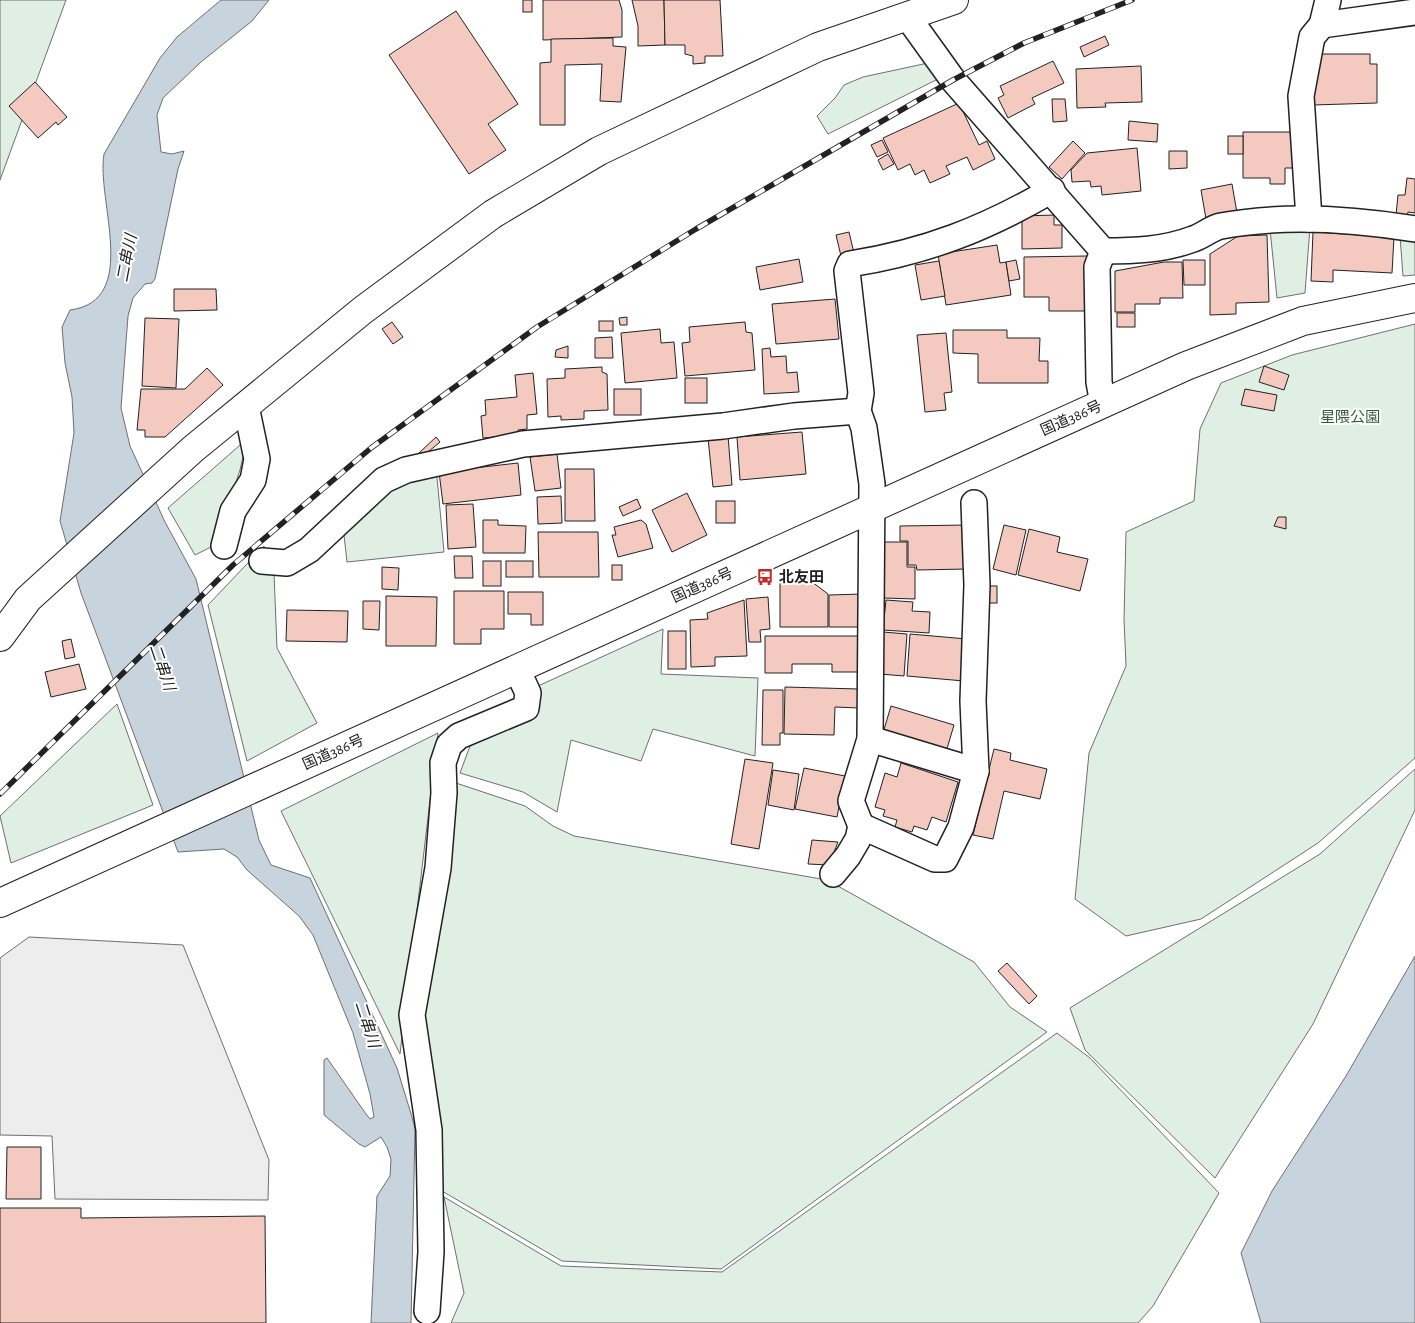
<svg xmlns="http://www.w3.org/2000/svg" width="1415" height="1323" font-family="'Alegreya Sans','Noto Sans JP',sans-serif">
<style>
.green{fill:#e0efe3;stroke:#6f6f6f}
.parking{fill:#ededed;stroke:#6f6f6f}
.water{fill:#c7d3dd;stroke:#6f6f6f}
.building{fill:#f3c9c0;stroke:#222}
.lines{fill:none;stroke-linecap:round;stroke-linejoin:round}
.minor-casing{stroke:#222;stroke-width:28}
.tertiary-casing{stroke:#222;stroke-width:30}
.trunk-casing{stroke:#222;stroke-width:30}
.minor{stroke:#fff;stroke-width:25}
.tertiary{stroke:#fff;stroke-width:28}
.trunk{stroke:#fff;stroke-width:28}
.rail-casing{stroke:#222;stroke-width:5.5}
.rail{stroke:#fff;stroke-width:4;stroke-dasharray:11;stroke-linecap:butt}
.labels{text-anchor:middle;stroke-width:4;stroke-linejoin:round;paint-order:stroke}
.park-label{font-size:15px;fill:#2f5e38;stroke:#fff}
.street-label{font-size:15px;fill:#222;stroke:#fff}
.poi-label{font-size:15px;font-weight:bold;fill:#222;stroke:#fff;text-anchor:start}
.water-label{font-size:16px;font-style:italic;fill:#222;stroke:#fff}
</style>
<rect width="100%" height="100%" fill="#fff"/>
<g class="green">
<path d="M0 0H66L0 180Z"/>
<path d="M928 63 940 78 828 134 817 116 835 98 844 85 863 77Z"/>
<path d="M1310 227 1305 293 1277 298 1270 229Z"/>
<path d="M1400 236 1415 238V275L1403 276Z"/>
<path d="M1415 324V758L1318 843 1201 919 1126 936 1075 899 1089 753 1126 666 1124 619 1126 532 1194 501 1200 429 1221 383 1292 355Z"/>
<path d="M247 439 240 470 215 545 195 555 168 508Z"/>
<path d="M436 467 444 552 347 562 343 526 389 482Z"/>
<path d="M264 546 274 573 277 648 317 723 247 761 208 605Z"/>
<path d="M663 629 661 674 758 678 755 756 653 729 641 761 571 740 557 812 523 792 460 773 470 746 490 733 538 686Z"/>
<path d="M117 704 153 805 11 863 0 816Z"/>
<path d="M438 733 400 1054 281 811Z"/>
<path d="M1415 769V810L1313 1024 1215 1178 1085 1050 1070 1008 1320 854Z"/>
<path d="M456 783 525 806 553 826 574 836 827 880 974 962 1010 1007 1047 1032 721 1269 562 1261 442 1191 424 1002 437 952Z"/>
<path d="M1057 1033 1090 1058 1219 1193 1153 1306 1138 1323H451L464 1293 444 1197 561 1266 722 1272Z"/>
</g>
<path class="parking" d="M29 937 183 945 269 1160 268 1200 55 1199 52 1136 0 1135V958Z"/>
<g class="water">
<path d="M221 0H269L252 21 201 62 163 98 157 115 161 152 172 154 184 151 178 169 155 279 152 283 145 284 133 298 128 316 121 408 130 446 165 522 196 579 259 840 271 865 310 878 397 1068 412 1117 415 1129 411 1323H371L377 1196 390 1176 391 1159 387 1147 381 1137 365 1147 359 1144 324 1115V1060L327 1058 366 1114 370 1119 374 1117 370 1094 353 1033 313 935 299 916 247 870 237 857 224 849 178 852 81 593 60 521 74 433 72 397 65 363 62 327 70 310C141 301 96 200 104 154L160 58 177 37Z"/>
<path d="M1415 956V1323H1261L1241 1253 1272 1191 1346 1076Z"/>
</g>
<g class="building">
<rect x="523" y="0" width="9" height="12"/>
<path d="M543 0H619L622 10V37L543 40Z"/>
<path d="M632 0H664L665 45 638 46V26Z"/>
<path d="M664 0H720L723 56H705V63L693 64V56L685 54V45H665Z"/>
<path d="M456 11 518 104 488 124 506 150 469 174 389 55Z"/>
<path d="M1105 36 1109 45 1084 57 1080 47Z"/>
<path d="M613 38V46L626 47 621 102 600 101 602 64 565 65V125H540V63L551 62V39Z"/>
<path d="M1318 54H1370V64H1377V103L1313 105V68Z"/>
<path d="M1053 61 1064 83 1032 98 1035 104 1008 118 998 98 1004 95 1000 86Z"/>
<path d="M1141 66 1142 102 1105 103 1106 107 1077 108 1076 69Z"/>
<path d="M35 82 67 117 58 125 56 122 38 138 9 106Z"/>
<path d="M1052 99H1065L1067 121 1053 122Z"/>
<path d="M959 103 979 145 987 141 995 159 973 170 967 157 946 166 950 174 930 183 924 170 915 175 910 164 898 170 883 138Z"/>
<path d="M1129 121 1158 124 1157 142 1128 140Z"/>
<path d="M1243 132H1296V168H1285V184H1270V178H1243Z"/>
<rect x="1228" y="136" width="15" height="18"/>
<path d="M882 140 888 152 877 157 871 145Z"/>
<path d="M1073 141 1085 153 1062 179 1049 167Z"/>
<path d="M1137 148 1141 191 1102 195 1101 186 1091 187 1090 181 1072 182 1071 170 1087 153Z"/>
<path d="M1169 151H1187V168L1169 169Z"/>
<path d="M888 154 894 164 883 170 878 160Z"/>
<path d="M1407 178 1415 179V213L1408 212 1407 217 1396 215 1398 195H1405Z"/>
<path d="M1232 184 1237 213 1206 219 1201 190Z"/>
<path d="M1054 215V225H1062V248L1022 249V216Z"/>
<path d="M849 232 854 253 841 256 836 235Z"/>
<path d="M1313 232 1394 237 1392 273 1333 270V282L1311 281Z"/>
<path d="M1267 235 1269 302 1236 303V314L1210 315V254L1238 236Z"/>
<path d="M997 245 1000 263 1006 262 1011 295 946 305 938 254Z"/>
<path d="M1087 256V311H1049V297H1024V257Z"/>
<path d="M799 259 803 282 760 290 756 267Z"/>
<path d="M1016 260 1020 279 1009 281 1006 262Z"/>
<path d="M1183 260H1205V285H1184Z"/>
<path d="M939 261 945 296 921 300 915 265Z"/>
<path d="M1164 262H1182L1183 298H1160V304H1135V312H1115V271Z"/>
<path d="M174 289H216L217 310 174 311Z"/>
<path d="M835 299 839 339 776 344 772 304Z"/>
<rect x="1117" y="313" width="18" height="14"/>
<path d="M627 317V325H620L619 318Z"/>
<path d="M145 318 179 319 176 388 142 386Z"/>
<rect x="599" y="321" width="14" height="10"/>
<path d="M392 322 403 337 393 344 382 329Z"/>
<path d="M745 322 746 332 752 333 755 370 685 376 682 343 690 342 689 327Z"/>
<path d="M660 329 661 343 674 342 677 378 625 383 621 333Z"/>
<path d="M953 330H1007V338H1040L1039 361H1048V383H978V354L953 353Z"/>
<path d="M946 333 952 392 944 393 946 410 925 412 917 335Z"/>
<path d="M612 337 613 358H595V338Z"/>
<path d="M568 346V358L555 357 556 350Z"/>
<path d="M770 348 771 357 786 356 787 373 797 372 799 392 764 394 762 349Z"/>
<path d="M1264 366 1289 375 1284 390 1259 382Z"/>
<path d="M602 367V372L607 374 608 410 584 411V419L561 420V416L548 417 547 379 565 378V369Z"/>
<path d="M207 368 223 385 165 437H145V430H137L141 389H185Z"/>
<path d="M533 373 537 414 527 415V429L518 430V435L483 438 481 416 486 415 485 400 517 397 515 375Z"/>
<rect x="685" y="378" width="22" height="25"/>
<rect x="614" y="389" width="27" height="26"/>
<path d="M1245 389 1277 395 1274 411 1241 405Z"/>
<path d="M802 432 806 474 740 480 737 437Z"/>
<path d="M728 436 732 485 713 487 708 438Z"/>
<path d="M436 437 440 442 422 457 419 453Z"/>
<path d="M557 454 561 488 535 491 530 457Z"/>
<path d="M518 463 521 495 443 504 439 472Z"/>
<path d="M565 469H594L595 521H565Z"/>
<path d="M687 493 707 535 672 552 652 510Z"/>
<path d="M561 496 562 523 538 524 537 497Z"/>
<path d="M637 499 641 508 623 516 619 507Z"/>
<rect x="716" y="501" width="19" height="22"/>
<path d="M473 504 476 547 448 549 446 505Z"/>
<path d="M1278 517H1286V529L1274 526Z"/>
<path d="M483 520H498V525L526 526 525 553H483Z"/>
<path d="M641 520 646 524 653 548 618 557 612 535H616L614 527Z"/>
<path d="M967 525V569L917 570 916 565H908V541H900V526Z"/>
<path d="M1004 525 1026 530 1016 575 993 569Z"/>
<path d="M1029 529 1060 537 1057 552 1088 559 1080 591 1018 575Z"/>
<path d="M538 532H598L599 577H539Z"/>
<path d="M884 542H907V567H915V599L884 598Z"/>
<path d="M454 556H472L473 578H455Z"/>
<rect x="483" y="561" width="18" height="25"/>
<rect x="506" y="561" width="27" height="16"/>
<rect x="612" y="565" width="10" height="15"/>
<path d="M382 567 399 568 398 590 382 589Z"/>
<path d="M780 578H807L828 594V627H780Z"/>
<rect x="988" y="586" width="9" height="17"/>
<path d="M454 591H504V629H481V644H454Z"/>
<path d="M508 592H543V625H531V614H508Z"/>
<path d="M862 594V627H829V595Z"/>
<path d="M386 596 437 597 436 646H386Z"/>
<path d="M768 597 770 629 760 630 761 642H749L746 599Z"/>
<path d="M744 600 747 656 715 657V666L691 667 690 620 708 619 707 613Z"/>
<path d="M886 600 913 602 912 611 930 612 929 633 883 630Z"/>
<path d="M363 601H380L379 630 363 629Z"/>
<path d="M287 610 348 611 347 642 286 641Z"/>
<rect x="668" y="631" width="18" height="38"/>
<path d="M883 632 907 634 904 676 880 674Z"/>
<path d="M910 634 967 639 964 681 907 676Z"/>
<path d="M765 636H858V672H832V664H792V673H765Z"/>
<path d="M71 639 75 657 65 659 62 641Z"/>
<path d="M79 664 86 689 51 697 45 672Z"/>
<path d="M785 687 859 689V708L835 707 834 735 784 734Z"/>
<path d="M763 690H783V733H780V745H762Z"/>
<path d="M891 706 954 725 946 752 883 733Z"/>
<path d="M994 749 1011 753 1010 760 1047 769 1040 799 1004 791 993 839 973 835Z"/>
<path d="M745 759 773 763 759 849 731 844Z"/>
<path d="M901 763 958 782 946 822 932 817 927 830 914 826 912 832 895 827 897 820 883 816 885 810 875 807 885 773 897 777Z"/>
<path d="M804 768 845 776 837 817 795 809Z"/>
<path d="M773 770 799 774 794 810 768 805Z"/>
<path d="M812 840 838 842 829 865 808 864Z"/>
<path d="M1007 963 1037 996 1029 1004 998 971Z"/>
<path d="M7 1147H41V1199H6Z"/>
<path d="M0 1208H81V1218L265 1216 266 1323H0Z"/>
</g>
<g class="lines">
<g class="minor-casing">
<g id="minor">
<path d="M907 16 953 80 1103 251C1134 251 1164 250 1193 239 1203 236 1211 228 1221 226 1284 214 1352 219 1415 229"/>
<path d="M1322 25 1328 0"/>
<path d="M1309 219 1301 96 1312 37 1322 25 1415 12"/>
<path d="M1103 251 1097 267 1099 382 1103 404"/>
<path d="M858 411 861 393 847 271 850 264C926 252 985 229 1052 190"/>
<path d="M224 546 233 511 253 480 257 459 246 406"/>
<path d="M262 561 287 563 309 550 384 480 406 470 523 444 723 426 794 416 858 411 864 428 872 484 870 739 851 801 861 826 858 839 848 856 833 874"/>
<path d="M870 739 976 771"/>
<path d="M861 826 935 859H945L961 827 976 771 973 701 977 585 974 503"/>
<path d="M427 1311 431 1252 429 1130 412 1015 438 868 444 793 443 763 449 745 459 736 526 708 528 693 517 669"/>
</g>
</g>
<g class="tertiary-casing">
<path id="tertiary" d="M0 637 28 599 193 449 363 310 493 214 599 151 818 47 954 0"/>
</g>
<g class="trunk-casing">
<path id="trunk" d="M0 903 1186 366 1303 321 1415 298"/>
</g>
<use href="#minor" class="minor"/>
<use href="#tertiary" class="tertiary"/>
<use href="#trunk" class="trunk"/>
<g class="rail-casing">
<path id="rail" d="M0 794 233 565 371 448 537 327 696 229 953 80 1024 43 1132 0"/>
</g>
<use href="#rail" class="rail"/>
</g>
<defs>
<g id="bus-bare" transform="scale(1.35)"><path d="M-5-6H5V4H4V6H2V4H-2V6H-4V4H-5ZM-3.5-4V0h7V-4ZM-3.5 1.2v1.5H-2V1.2ZM2 1.2v1.5H3.5V1.2Z" fill="#c62828" stroke="#fff" stroke-width="2.5" paint-order="stroke"/></g>
</defs>
<g fill-rule="evenodd">
<use href="#bus-bare" x="765" y="577"/>
</g>
<g class="labels">
<g class="park-label">
<text x="1350" y="422">星隈公園</text>
</g>
<g class="street-label">
<text transform="translate(1071 418) rotate(-24)" y="5">国道386号</text>
<text transform="translate(702 585) rotate(-24)" y="5">国道386号</text>
<text transform="translate(333 752) rotate(-24)" y="5">国道386号</text>
</g>
<g class="poi-label">
<text x="779" y="582">北友田</text>
</g>
<g class="water-label">
<text transform="translate(126 258) rotate(-79)" y="6">二串川</text>
<text transform="translate(163 667) rotate(71)" y="6">二串川</text>
<text transform="translate(368 1024) rotate(72)" y="6">二串川</text>
</g>
</g>
</svg>
